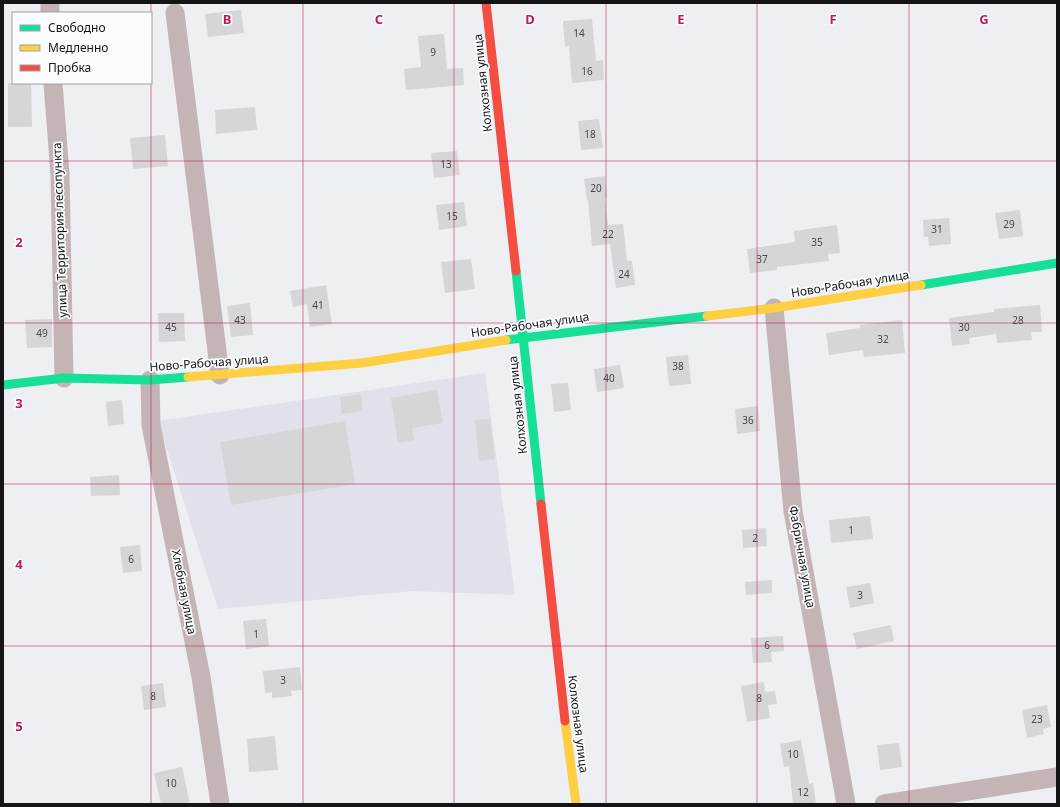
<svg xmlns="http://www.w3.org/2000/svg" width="1060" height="807" font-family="'Noto Sans',sans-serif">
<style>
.built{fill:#e0e1ea}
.building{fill:#d6d5d7}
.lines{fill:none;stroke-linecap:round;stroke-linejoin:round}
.street{stroke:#c4b4b6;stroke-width:19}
.fast{stroke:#16e098;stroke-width:9}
.slow{stroke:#ffcf43;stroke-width:9}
.jam{stroke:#f24e42;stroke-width:9}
.grid{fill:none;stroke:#c2185b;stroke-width:1;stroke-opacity:0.55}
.labels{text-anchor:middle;stroke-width:3.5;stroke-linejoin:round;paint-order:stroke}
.number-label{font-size:10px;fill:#474749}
.street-label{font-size:12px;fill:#151517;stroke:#fbfcff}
.grid-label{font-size:13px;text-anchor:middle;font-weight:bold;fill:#c2185b;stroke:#fbfcff;stroke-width:3.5;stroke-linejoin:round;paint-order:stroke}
</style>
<rect width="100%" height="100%" fill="#eeeff3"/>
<path class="built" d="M485 373 515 595 412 591 218 609 158 421Z"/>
<g class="building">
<path d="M241 10 244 33 208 37 205 14Z"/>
<path d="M592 19 596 61 603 60 604 80 572 83 569 46 565 47 563 21Z"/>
<path d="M444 34 447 69 463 68 464 85 406 90 404 69 421 67 418 36Z"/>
<path d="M8 83H31L32 127H8Z"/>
<path d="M255 107 257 130 216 134 215 110Z"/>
<path d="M599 119 603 148 581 150 578 121Z"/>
<path d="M165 135 168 166 133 169 130 138Z"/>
<path d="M457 151 460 175 434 178 431 153Z"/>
<path d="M605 176 607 198H605L608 225 623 224 627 261H632L635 285 616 288 610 244 592 246 588 200H587L584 179Z"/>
<path d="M464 202 467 226 439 230 436 205Z"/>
<path d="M1020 210 1023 236 999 239 995 213Z"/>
<path d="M949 218 951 244 929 246 928 237H924L923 220Z"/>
<path d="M837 225 840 253 828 254 829 261 777 267V270L750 273 747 249 795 242 794 231Z"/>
<path d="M471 259 475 289 445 293 441 262Z"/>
<path d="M326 285 332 324 310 327 307 304 293 307 290 291Z"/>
<path d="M250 303 253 335 231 337 227 306Z"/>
<path d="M1040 305 1042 332H1031L1032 340 997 343 996 334 969 338 970 344 952 346 949 318 994 312V309Z"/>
<path d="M158 313H184L185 341 159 342Z"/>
<path d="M52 319V347L27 348 25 320Z"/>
<path d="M902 320 905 353 864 357 863 350 829 355 826 333 860 328V325Z"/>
<path d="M688 355 691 384 669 386 666 357Z"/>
<path d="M620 365 624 388 597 392 594 369Z"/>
<path d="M568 383 571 410 554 412 551 384Z"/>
<path d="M437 390 443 423 412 428 414 440 398 443 391 398Z"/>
<path d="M361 394 363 411 342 414 340 397Z"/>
<path d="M122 400 124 424 108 426 106 402Z"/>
<path d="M758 406 760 431 737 434 735 409Z"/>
<path d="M490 419 495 459 479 461 475 420Z"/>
<path d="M345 421 355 484 231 505 220 442Z"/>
<path d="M119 475 120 495 91 496 90 477Z"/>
<path d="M870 516 873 539 831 543 829 520Z"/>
<path d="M766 528 767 546 743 548 742 530Z"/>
<path d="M140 545 142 571 123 573 120 547Z"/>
<path d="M772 580V593L746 595 745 582Z"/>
<path d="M870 583 874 603 850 608 846 587Z"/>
<path d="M266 619 269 646 246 649 243 621Z"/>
<path d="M891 625 894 641 857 649 853 633Z"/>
<path d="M783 636 784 651 771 652 772 662 753 663 751 638Z"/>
<path d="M300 667 302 690 291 691 292 696 272 698V692L265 693 263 671Z"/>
<path d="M764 682 765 692 775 691 777 704 768 705 770 718 747 722 741 686Z"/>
<path d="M163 683 166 707 144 710 141 686Z"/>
<path d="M1047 705 1051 727 1043 729 1044 734 1027 738 1022 710Z"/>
<path d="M275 736 278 770 249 772 247 739Z"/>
<path d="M801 740 809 784 813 783 816 804H793L789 766 784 767 780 744Z"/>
<path d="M899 743 902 767 880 770 877 745Z"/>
<path d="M182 767 190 804H161L154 773Z"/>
</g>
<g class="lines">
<g class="street">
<path d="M50 3V13"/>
<path d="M175 13 220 375"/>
<path d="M53 83 60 174 64 378"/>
<path d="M774 308 793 511 846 804"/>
<path d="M150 380 151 425 201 677 220 804"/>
<path d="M884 804 1057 777"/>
</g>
<g class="fast">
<path d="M516 271 541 504"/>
<path d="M921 285 1057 263"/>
<path d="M506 340 707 316"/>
<path d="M3 385 64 378 150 380 188 377"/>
</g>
<g class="slow">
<path d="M707 316 774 308 921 285"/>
<path d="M188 377 362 363 506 340"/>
<path d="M565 721 576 804"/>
</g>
<g class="jam">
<path d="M486 3 516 271"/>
<path d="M541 504 565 721"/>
</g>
</g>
<path class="grid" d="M151 3V804M303 3V804M454 3V804M606 3V804M757 3V804M909 3V804M3 161H1057M3 323H1057M3 484H1057M3 646H1057"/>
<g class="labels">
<g class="number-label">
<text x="579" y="37">14</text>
<text x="433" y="56">9</text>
<text x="587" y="75">16</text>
<text x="590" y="138">18</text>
<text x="446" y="168">13</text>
<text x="596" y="192">20</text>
<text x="452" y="220">15</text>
<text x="1009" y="228">29</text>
<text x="937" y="233">31</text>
<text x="608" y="238">22</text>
<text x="817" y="246">35</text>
<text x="762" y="263">37</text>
<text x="624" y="278">24</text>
<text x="318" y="309">41</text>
<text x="240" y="324">43</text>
<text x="1018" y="324">28</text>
<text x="171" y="331">45</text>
<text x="964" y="331">30</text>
<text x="42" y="337">49</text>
<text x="883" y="343">32</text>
<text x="678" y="370">38</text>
<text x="609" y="382">40</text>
<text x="748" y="424">36</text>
<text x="851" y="534">1</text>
<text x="755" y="542">2</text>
<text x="131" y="563">6</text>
<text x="860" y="599">3</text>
<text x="256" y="638">1</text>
<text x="767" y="649">6</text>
<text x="283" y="684">3</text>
<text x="153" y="700">8</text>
<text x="759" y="702">8</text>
<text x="1037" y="723">23</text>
<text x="793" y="758">10</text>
<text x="171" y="787">10</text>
<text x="803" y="796">12</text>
</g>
<g class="street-label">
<text transform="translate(483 83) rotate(-96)" y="4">Колхозная улица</text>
<text transform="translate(60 230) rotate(-92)" y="4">улица Территория лесопункта</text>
<text transform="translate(850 284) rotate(-9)" y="4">Ново-Рабочая улица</text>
<text transform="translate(530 325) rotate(-8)" y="4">Ново-Рабочая улица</text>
<text transform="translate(209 363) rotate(-4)" y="4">Ново-Рабочая улица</text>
<text transform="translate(518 405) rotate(-96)" y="4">Колхозная улица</text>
<text transform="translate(802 557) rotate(80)" y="4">Фабричная улица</text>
<text transform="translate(184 592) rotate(79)" y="4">Хлебная улица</text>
<text transform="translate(578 724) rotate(83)" y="4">Колхозная улица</text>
</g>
</g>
<g class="grid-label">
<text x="227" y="24">B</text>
<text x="379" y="24">C</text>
<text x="530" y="24">D</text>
<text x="681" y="24">E</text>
<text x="833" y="24">F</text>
<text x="984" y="24">G</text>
<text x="19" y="247">2</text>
<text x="19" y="408">3</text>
<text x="19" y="569">4</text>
<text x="19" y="731">5</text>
</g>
<rect width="1060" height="807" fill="none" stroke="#151517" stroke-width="8"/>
<rect x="12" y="12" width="140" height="72" fill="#fbfcff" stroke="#9fa0a2"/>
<rect x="20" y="25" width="20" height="6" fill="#16e098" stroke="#9fa0a2"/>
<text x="48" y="32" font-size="12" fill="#151517">Свободно</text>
<rect x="20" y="45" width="20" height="6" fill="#ffcf43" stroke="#9fa0a2"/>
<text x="48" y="52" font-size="12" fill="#151517">Медленно</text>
<rect x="20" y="65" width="20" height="6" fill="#f24e42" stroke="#9fa0a2"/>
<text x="48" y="72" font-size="12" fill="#151517">Пробка</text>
</svg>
